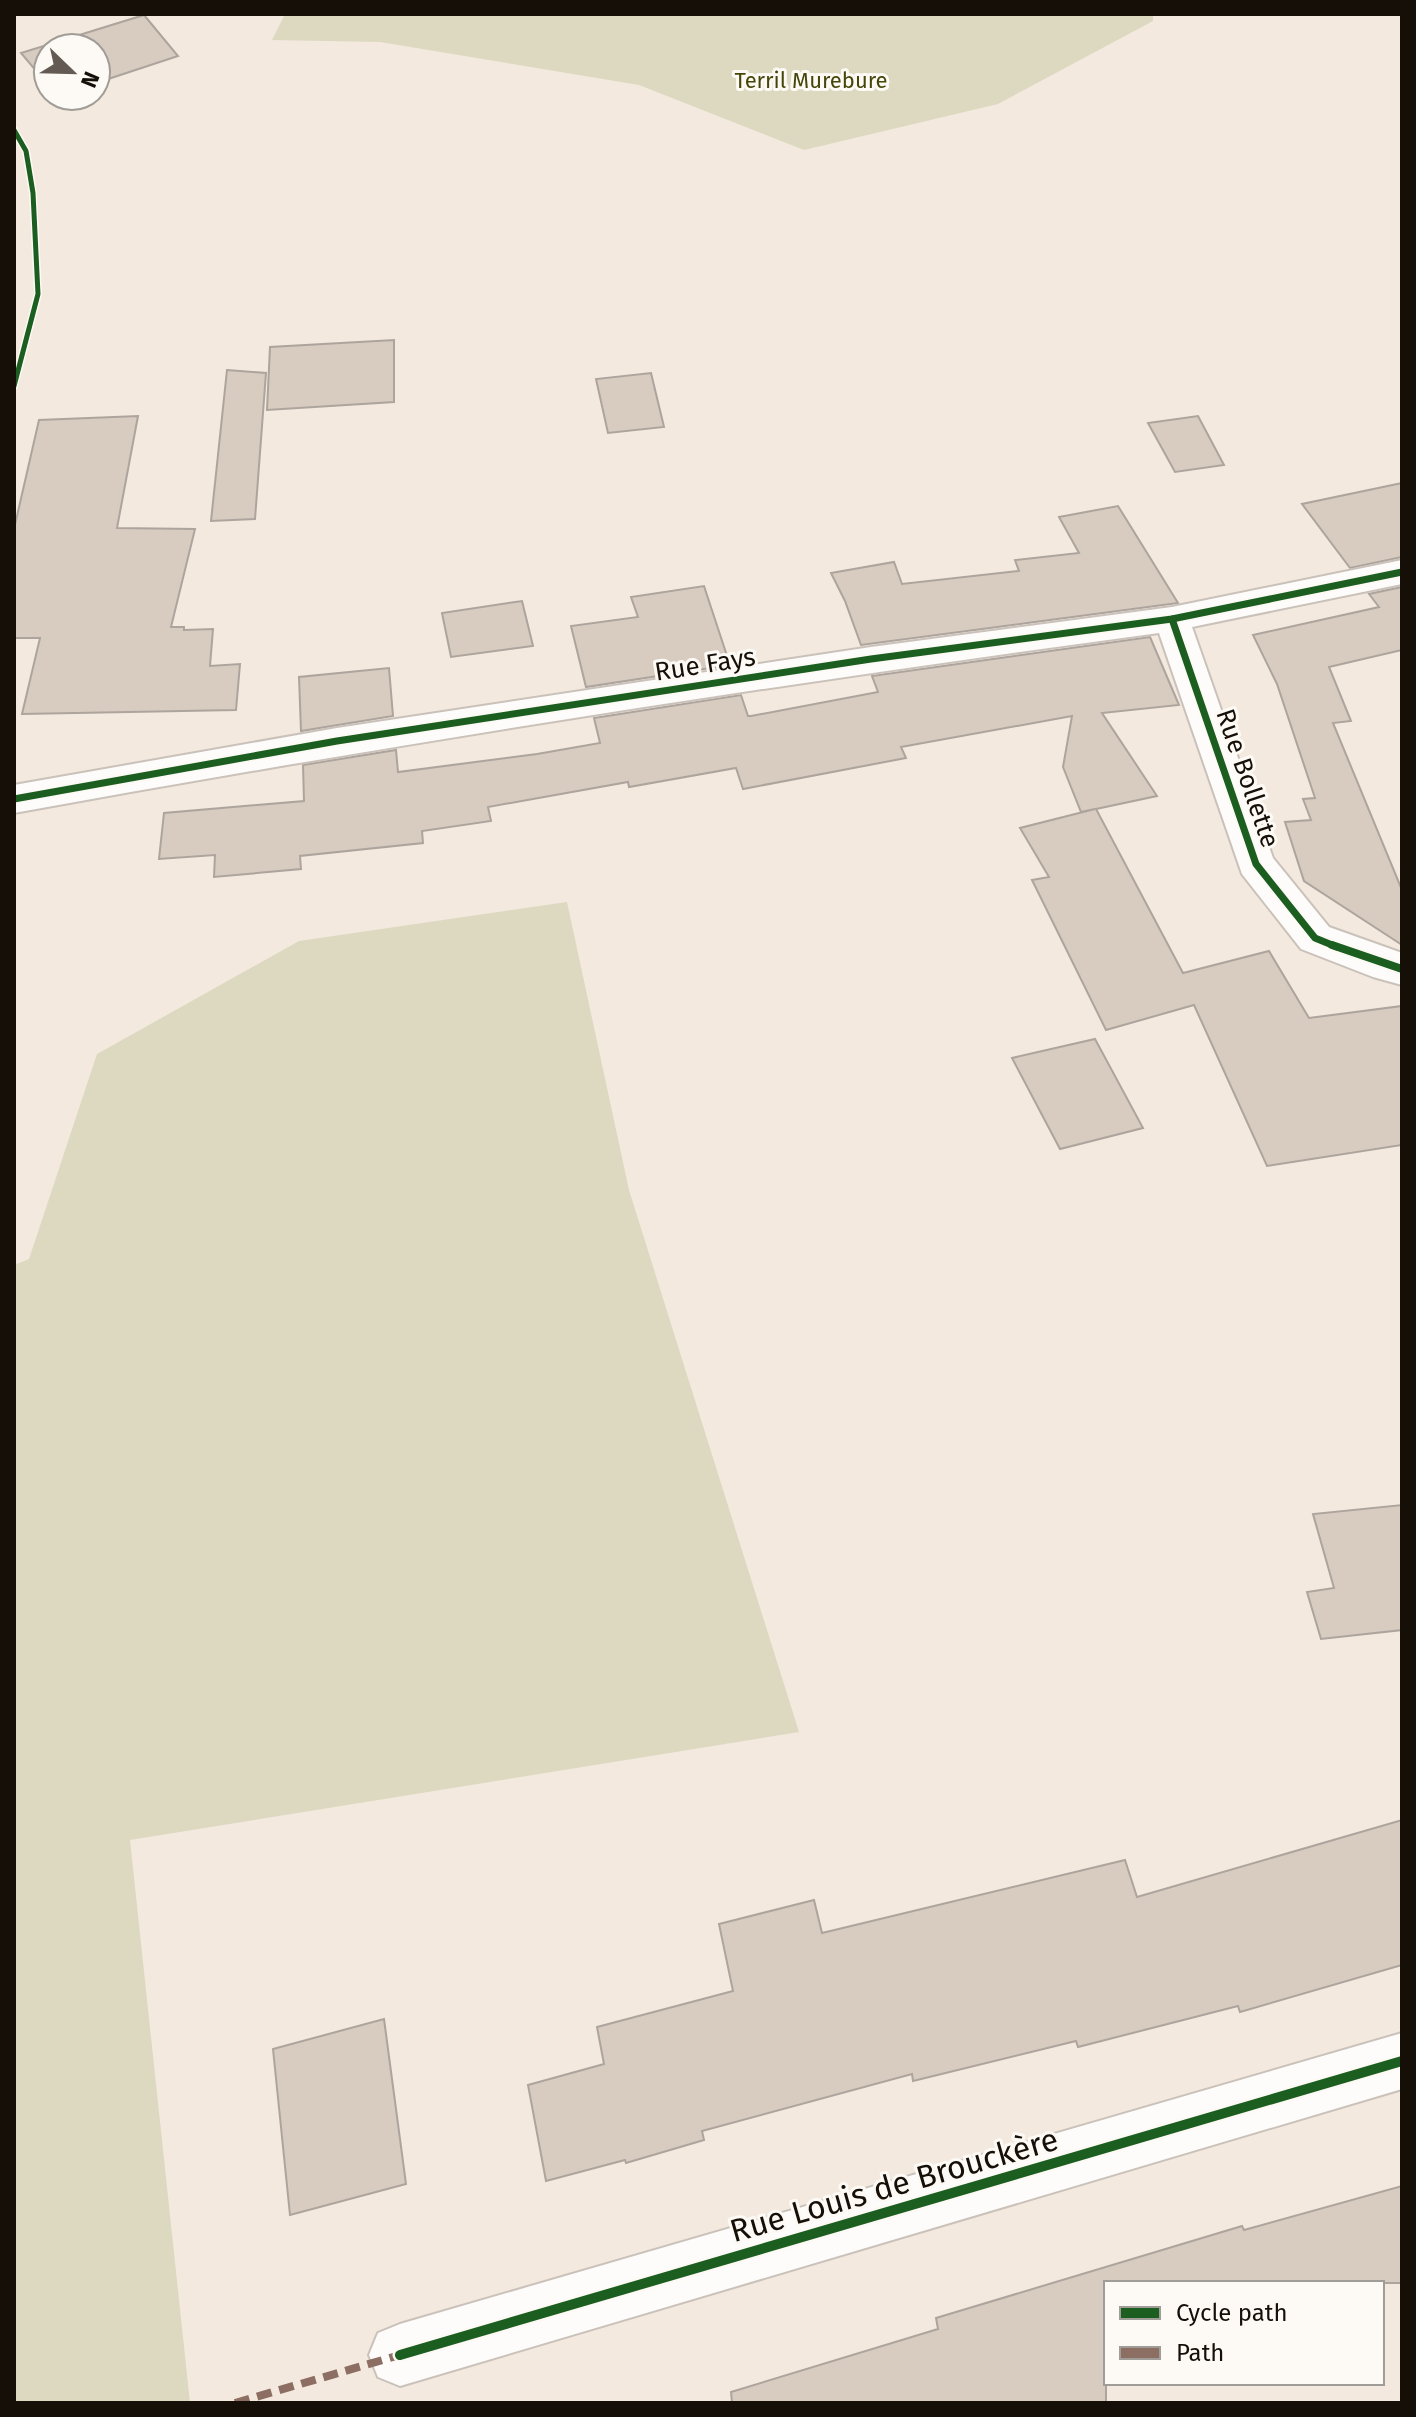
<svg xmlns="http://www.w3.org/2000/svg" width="1416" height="2417" font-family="'Fira Sans',sans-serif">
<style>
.green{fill:#dcd9c0}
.building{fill:#d8cbc0;stroke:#ada59d;stroke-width:2}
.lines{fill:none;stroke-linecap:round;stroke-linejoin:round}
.minor-casing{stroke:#cac2ba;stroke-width:4}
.minor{fill:#fdfcfa;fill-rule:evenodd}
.quiet{stroke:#8d6e63;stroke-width:8;stroke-dasharray:15 8;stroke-linecap:butt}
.cycleway-far3-casing{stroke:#fdfaf6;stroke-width:8}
.cycleway-far2-casing{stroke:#fdfaf6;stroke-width:11}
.cycleway-far1-casing{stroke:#fdfaf6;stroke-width:13}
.cycleway-casing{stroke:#fdfaf6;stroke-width:15}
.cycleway-far3{stroke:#1b5e20;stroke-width:5}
.cycleway-far2{stroke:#1b5e20;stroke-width:7}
.cycleway-far1{stroke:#1b5e20;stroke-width:8}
.cycleway{stroke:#1b5e20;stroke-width:10}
.labels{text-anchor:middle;stroke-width:6;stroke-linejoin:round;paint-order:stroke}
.far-park-label{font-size:22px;fill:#454609;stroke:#fdfaf6}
.street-label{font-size:26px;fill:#150f08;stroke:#fdfaf6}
.near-street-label{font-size:32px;fill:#150f08;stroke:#fdfaf6}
</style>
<rect width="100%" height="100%" fill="#f3e9de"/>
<g class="green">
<path d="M285 14H1153V21L998 104 804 150 639 85 380 42 272 40Z"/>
<path d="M567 902 629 1190 799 1732 130 1840 190 2403H14V1265L29 1259 97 1054 299 941Z"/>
</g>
<g class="building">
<path d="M144 15 178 56 96 83V48H48V85L21 53Z"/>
<path d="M394 340V402L267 410 270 347Z"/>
<path d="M227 370 266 373 255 519 211 521Z"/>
<path d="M651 373 664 427 608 433 596 379Z"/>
<path d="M138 416 117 528 195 529 171 627H184V630L213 629 210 666 240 664 236 710 22 714 40 638H14V529L39 420Z"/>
<path d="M1198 416 1224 465 1175 472 1148 423Z"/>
<path d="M1402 483V557L1350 568 1302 504Z"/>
<path d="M1118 506 1178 603 861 645 845 601 831 573 894 562 902 584 1019 571 1015 560 1079 553 1059 517Z"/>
<path d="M704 586 730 665 586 687 571 626 638 617 631 597Z"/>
<path d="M1402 587V650L1329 667 1351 721 1333 723 1402 890V945L1304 881 1285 822 1311 820 1303 799 1315 798 1277 684 1253 635 1379 607 1369 594Z"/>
<path d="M522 601 533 646 451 657 442 613Z"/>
<path d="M1150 637 1179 705 1102 713 1157 796 1096 809 1183 973 1269 951 1309 1018 1402 1006V1145L1267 1166 1194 1005 1106 1030 1032 880 1049 877 1020 828 1095 809 1081 812 1063 767 1072 716 901 747 906 758 743 789 736 768 629 787 628 782 488 807 491 821 422 831 423 843 300 856 301 869 214 877 215 855 159 859 164 813 304 801 303 765 396 750 398 772 537 754 600 743 594 718 741 695 748 716H751L878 692 872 676Z"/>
<path d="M389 668 393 716 301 731 299 677Z"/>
<path d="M1095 1039 1143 1128 1060 1149 1012 1058Z"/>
<path d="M1402 1505V1630L1321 1639 1307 1592 1334 1588 1313 1514Z"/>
<path d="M1402 1820V1965L1240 2012 1238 2006 1078 2047 1076 2041 913 2081 912 2074 702 2131 704 2140 626 2163 625 2160 546 2181 528 2085 604 2064 597 2027 733 1991 719 1924 814 1900 822 1933 1125 1860 1137 1897Z"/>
<path d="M384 2019 406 2184 290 2215 273 2049Z"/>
<path d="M1402 2186V2283H1106V2403H732L731 2392 938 2329 936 2318 1242 2226 1244 2230Z"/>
</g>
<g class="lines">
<g class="minor-casing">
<g id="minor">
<path d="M1402 560V584L1192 627 1273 858 1329 927 1402 953V985L1373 977 1301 949 1242 874 1159 633C776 684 394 744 14 813V785L337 728 871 647 1172 607Z"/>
<path d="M1402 2033V2089L400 2386 378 2377 369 2355 378 2333 400 2324Z"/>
</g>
</g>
<use href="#minor" class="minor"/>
<path class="quiet" d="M235 2403 400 2355"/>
<g class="cycleway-far3-casing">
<path id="cycleway-far3" d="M14 130 26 151 33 193 38 294 14 386"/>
</g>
<g class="cycleway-far2-casing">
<g id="cycleway-far2">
<path d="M1172 619 1256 864 1315 938 1337 947"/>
<path d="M14 799 337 741 871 659 1172 619 1402 572"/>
</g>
</g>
<g class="cycleway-far1-casing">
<path id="cycleway-far1" d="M1332 945 1402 969"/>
</g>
<g class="cycleway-casing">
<path id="cycleway" d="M400 2355 1402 2061"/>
</g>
<use href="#cycleway-far3" class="cycleway-far3"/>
<use href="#cycleway-far2" class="cycleway-far2"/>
<use href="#cycleway-far1" class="cycleway-far1"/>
<use href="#cycleway" class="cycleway"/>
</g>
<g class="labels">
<g class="far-park-label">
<text x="811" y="88">Terril Murebure</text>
</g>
<g class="street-label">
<text transform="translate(705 664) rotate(-9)" y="9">Rue Fays</text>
<text transform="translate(1248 778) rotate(71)" y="9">Rue Bollette</text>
</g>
<g class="near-street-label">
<text transform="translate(894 2185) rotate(-16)" y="11">Rue Louis de Brouckère</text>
</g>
</g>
<rect width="1416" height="2417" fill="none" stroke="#150f08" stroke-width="32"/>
<rect x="1104" y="2281" width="280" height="104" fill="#fdfaf6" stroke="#a09c97" stroke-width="2"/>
<rect x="1120" y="2307" width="40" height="12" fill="#1b5e20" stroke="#a09c97" stroke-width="2"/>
<text x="1176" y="2321" font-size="24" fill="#150f08">Cycle path</text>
<rect x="1120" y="2347" width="40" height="12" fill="#8d6e63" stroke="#a09c97" stroke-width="2"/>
<text x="1176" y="2361" font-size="24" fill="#150f08">Path</text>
<g transform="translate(72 72) rotate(113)"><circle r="38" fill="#fdfaf6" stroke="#a09c97" stroke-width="2"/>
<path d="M0-6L14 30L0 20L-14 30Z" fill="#635b53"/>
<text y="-12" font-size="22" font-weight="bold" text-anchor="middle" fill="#150f08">N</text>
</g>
</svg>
